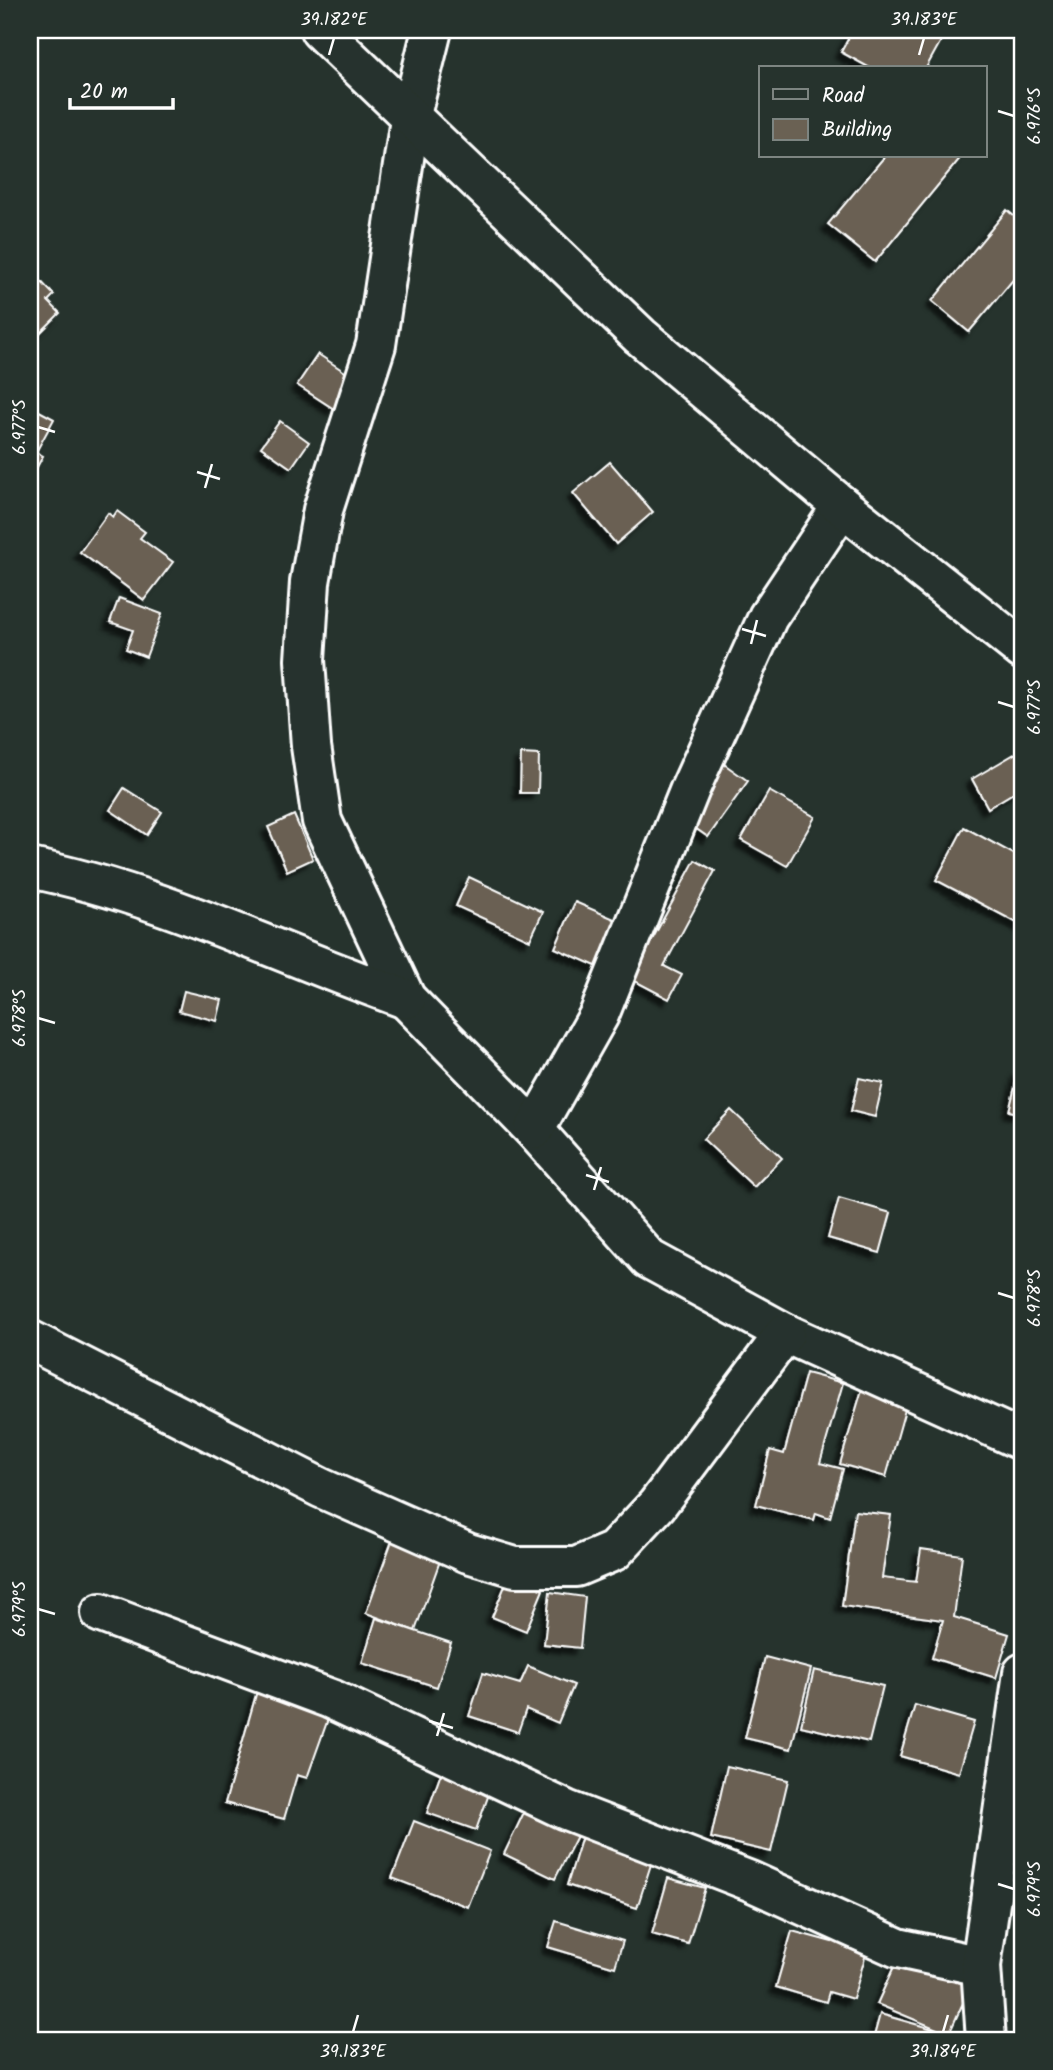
<svg xmlns="http://www.w3.org/2000/svg" width="1053" height="2070" font-family="Kalam,sans-serif">
<style>
.building{fill:#6a6153;stroke:#fff;stroke-width:2;filter:url(#shadow)}
.lines{fill:none;stroke-linecap:round;stroke-linejoin:round}
.street-casing{stroke:#fff;stroke-width:44}
.primary-casing{stroke:#fff;stroke-width:44}
.street{stroke:#26332d;stroke-width:38}
.primary{stroke:#26332d;stroke-width:38}
.ticks{fill:none;stroke:#fff;stroke-width:2.5}
.neatline{fill:none;stroke:#fff;stroke-width:2.5}
.ticks-label{font-size:18px;text-anchor:middle;fill:#fff}
</style>
<defs>
<filter id="shadow"><feDropShadow dx="-6" dy="6" stdDeviation="2" flood-color="#0009"/></filter>
</defs>
<rect width="100%" height="100%" fill="#26332d"/>
<filter id="ink" filterUnits="userSpaceOnUse"><feTurbulence type="fractalNoise" baseFrequency=".0143" numOctaves="2"/><feDisplacementMap in="SourceGraphic" scale="14" xChannelSelector="R" yChannelSelector="G"/><feConvolveMatrix kernelMatrix="1 2 1 2 8 2 1 2 1" color-interpolation-filters="sRGB"/></filter>
<g filter="url(#ink)">
<g class="building">
<path d="M853 30H947L926 68H870L841 52Z"/>
<path d="M885 156H962L875 262 828 224Z"/>
<path d="M1007 210 1023 224V268L969 332 932 301Z"/>
<path d="M35 275 54 295 48 301 60 313 30 343V279Z"/>
<path d="M318 354 354 378 334 409 297 385Z"/>
<path d="M30 406 54 419 36 452 43 456 30 480Z"/>
<path d="M280 421 309 442 291 468 261 447Z"/>
<path d="M610 462 653 512 616 544 573 493Z"/>
<path d="M117 511 145 532 140 538 173 562 144 600 80 552 108 513 113 517Z"/>
<path d="M119 598 162 614 146 657 126 649 133 630 110 622Z"/>
<path d="M1023 749V787L988 808 972 779Z"/>
<path d="M521 754 539 755 538 793H520Z"/>
<path d="M724 764 748 781 708 837 685 821Z"/>
<path d="M124 788 162 812 147 835 110 810Z"/>
<path d="M769 791 815 817 787 866 741 840Z"/>
<path d="M294 815 313 859 287 871 268 827Z"/>
<path d="M964 827 1023 859V926L936 880Z"/>
<path d="M695 860 715 871 664 966 682 975 669 999 631 979Z"/>
<path d="M469 877 543 912 530 940 456 906Z"/>
<path d="M575 902 619 921 598 967 555 948Z"/>
<path d="M184 991 222 1000 217 1021 179 1011Z"/>
<path d="M1019 1071 1023 1072V1114L1009 1111Z"/>
<path d="M859 1078 883 1083 875 1117 851 1111Z"/>
<path d="M731 1110 782 1158 754 1187 703 1139Z"/>
<path d="M839 1198 891 1213 880 1253 828 1238Z"/>
<path d="M806 1373 843 1383 820 1463 843 1469 830 1518 816 1513 814 1520 756 1505 770 1450 784 1454Z"/>
<path d="M863 1386 908 1399 886 1477 840 1464Z"/>
<path d="M855 1511 891 1515 882 1578 916 1582 921 1549 962 1555 954 1617 1009 1634 996 1678 932 1658 943 1620 842 1606Z"/>
<path d="M393 1538 442 1555 415 1631 366 1613Z"/>
<path d="M509 1576 543 1590 526 1631 492 1617Z"/>
<path d="M550 1592 585 1597 580 1648 544 1644Z"/>
<path d="M376 1618 451 1643 437 1687 362 1663Z"/>
<path d="M765 1657 811 1669 791 1749 745 1738Z"/>
<path d="M528 1666 574 1685 558 1723 526 1709 518 1732 469 1716 483 1673 520 1684Z"/>
<path d="M814 1670 883 1686 869 1742 801 1726Z"/>
<path d="M257 1691 333 1705 307 1778 297 1775 284 1819 225 1803Z"/>
<path d="M915 1705 974 1722 959 1773 900 1756Z"/>
<path d="M445 1762 494 1780 476 1830 427 1813Z"/>
<path d="M727 1766 788 1780 771 1852 711 1838Z"/>
<path d="M527 1806 579 1832 555 1879 504 1854Z"/>
<path d="M414 1821 490 1851 468 1907 392 1878Z"/>
<path d="M584 1830 655 1852 637 1908 567 1885Z"/>
<path d="M668 1878 705 1888 688 1944 652 1934Z"/>
<path d="M556 1921 623 1941 615 1967 548 1947Z"/>
<path d="M792 1931 832 1942 834 1938 868 1947 853 1999 829 1992 826 2002 776 1987Z"/>
<path d="M900 1953 971 1985 949 2034 877 2004Z"/>
<path d="M880 2014 968 2039V2040H873Z"/>
</g>
<g class="lines">
<g class="street-casing">
<g id="street">
<path d="M432 30 410 119 376 345 323 510 310 582 305 660 311 746 322 821 406 999 534 1130 649 1259 785 1333 1023 1441"/>
<path d="M30 868C161 894 281 955 406 999"/>
<path d="M534 1130 599 1015 690 789 768 617 842 506"/>
<path d="M30 1340 321 1488 468 1553 515 1567H576L614 1551 657 1505 785 1333"/>
<path d="M101 1613 331 1699 566 1810 750 1881 898 1948 981 1966"/>
<path d="M986 2040 981 1966 1023 1673"/>
</g>
</g>
<g class="primary-casing">
<path id="primary" d="M320 30 640 336 842 506 1023 650"/>
</g>
<use href="#street" class="street"/>
<use href="#primary" class="primary"/>
</g>
</g>
<path class="ticks" d="M329 55 334 38M919 55 924 38M998 111 1014 116M38 427 55 432M197 472 220 479M205 488 212 464M742 629 766 636M751 644 757 620M998 702 1014 707M38 1018 55 1023M586 1175 609 1182M594 1190 601 1167M998 1293 1014 1298M38 1609 55 1614M429 1721 453 1728M437 1736 444 1713M998 1884 1014 1889M353 2032 358 2015M943 2032 948 2015"/>
<rect width="1053" height="2070" fill="none" stroke="#26332d" stroke-width="77"/>
<rect x="759" y="66" width="228" height="91" fill="#26332d" stroke="#7d8581" stroke-width="2"/>
<rect x="773" y="89" width="35" height="10" fill="#26332d" stroke="#7d8581" stroke-width="2"/>
<text x="822" y="102" font-size="21" fill="#ffffff">Road</text>
<rect x="773" y="119" width="35" height="21" fill="#6a6153" stroke="#7d8581" stroke-width="2"/>
<text x="822" y="136" font-size="21" fill="#ffffff">Building</text>
<path d="M70 98v10h103v-10" fill="none" stroke="#ffffff" stroke-width="3.5"/>
<text x="80" y="98" font-size="21" fill="#ffffff" stroke="#26332d" stroke-width="5" paint-order="stroke">20 m</text>
<rect x="38" y="38" width="976" height="1994" class="neatline"/>
<g class="ticks-label">
<text x="334" y="25">39.182°E</text>
<text x="924" y="25">39.183°E</text>
<text transform="translate(1034 116) rotate(-90)" y="6">6.976°S</text>
<text transform="translate(19 427) rotate(-90)" y="6">6.977°S</text>
<text transform="translate(1034 707) rotate(-90)" y="6">6.977°S</text>
<text transform="translate(19 1018) rotate(-90)" y="6">6.978°S</text>
<text transform="translate(1034 1298) rotate(-90)" y="6">6.978°S</text>
<text transform="translate(19 1609) rotate(-90)" y="6">6.979°S</text>
<text transform="translate(1034 1889) rotate(-90)" y="6">6.979°S</text>
<text x="353" y="2057">39.183°E</text>
<text x="943" y="2057">39.184°E</text>
</g>
</svg>
